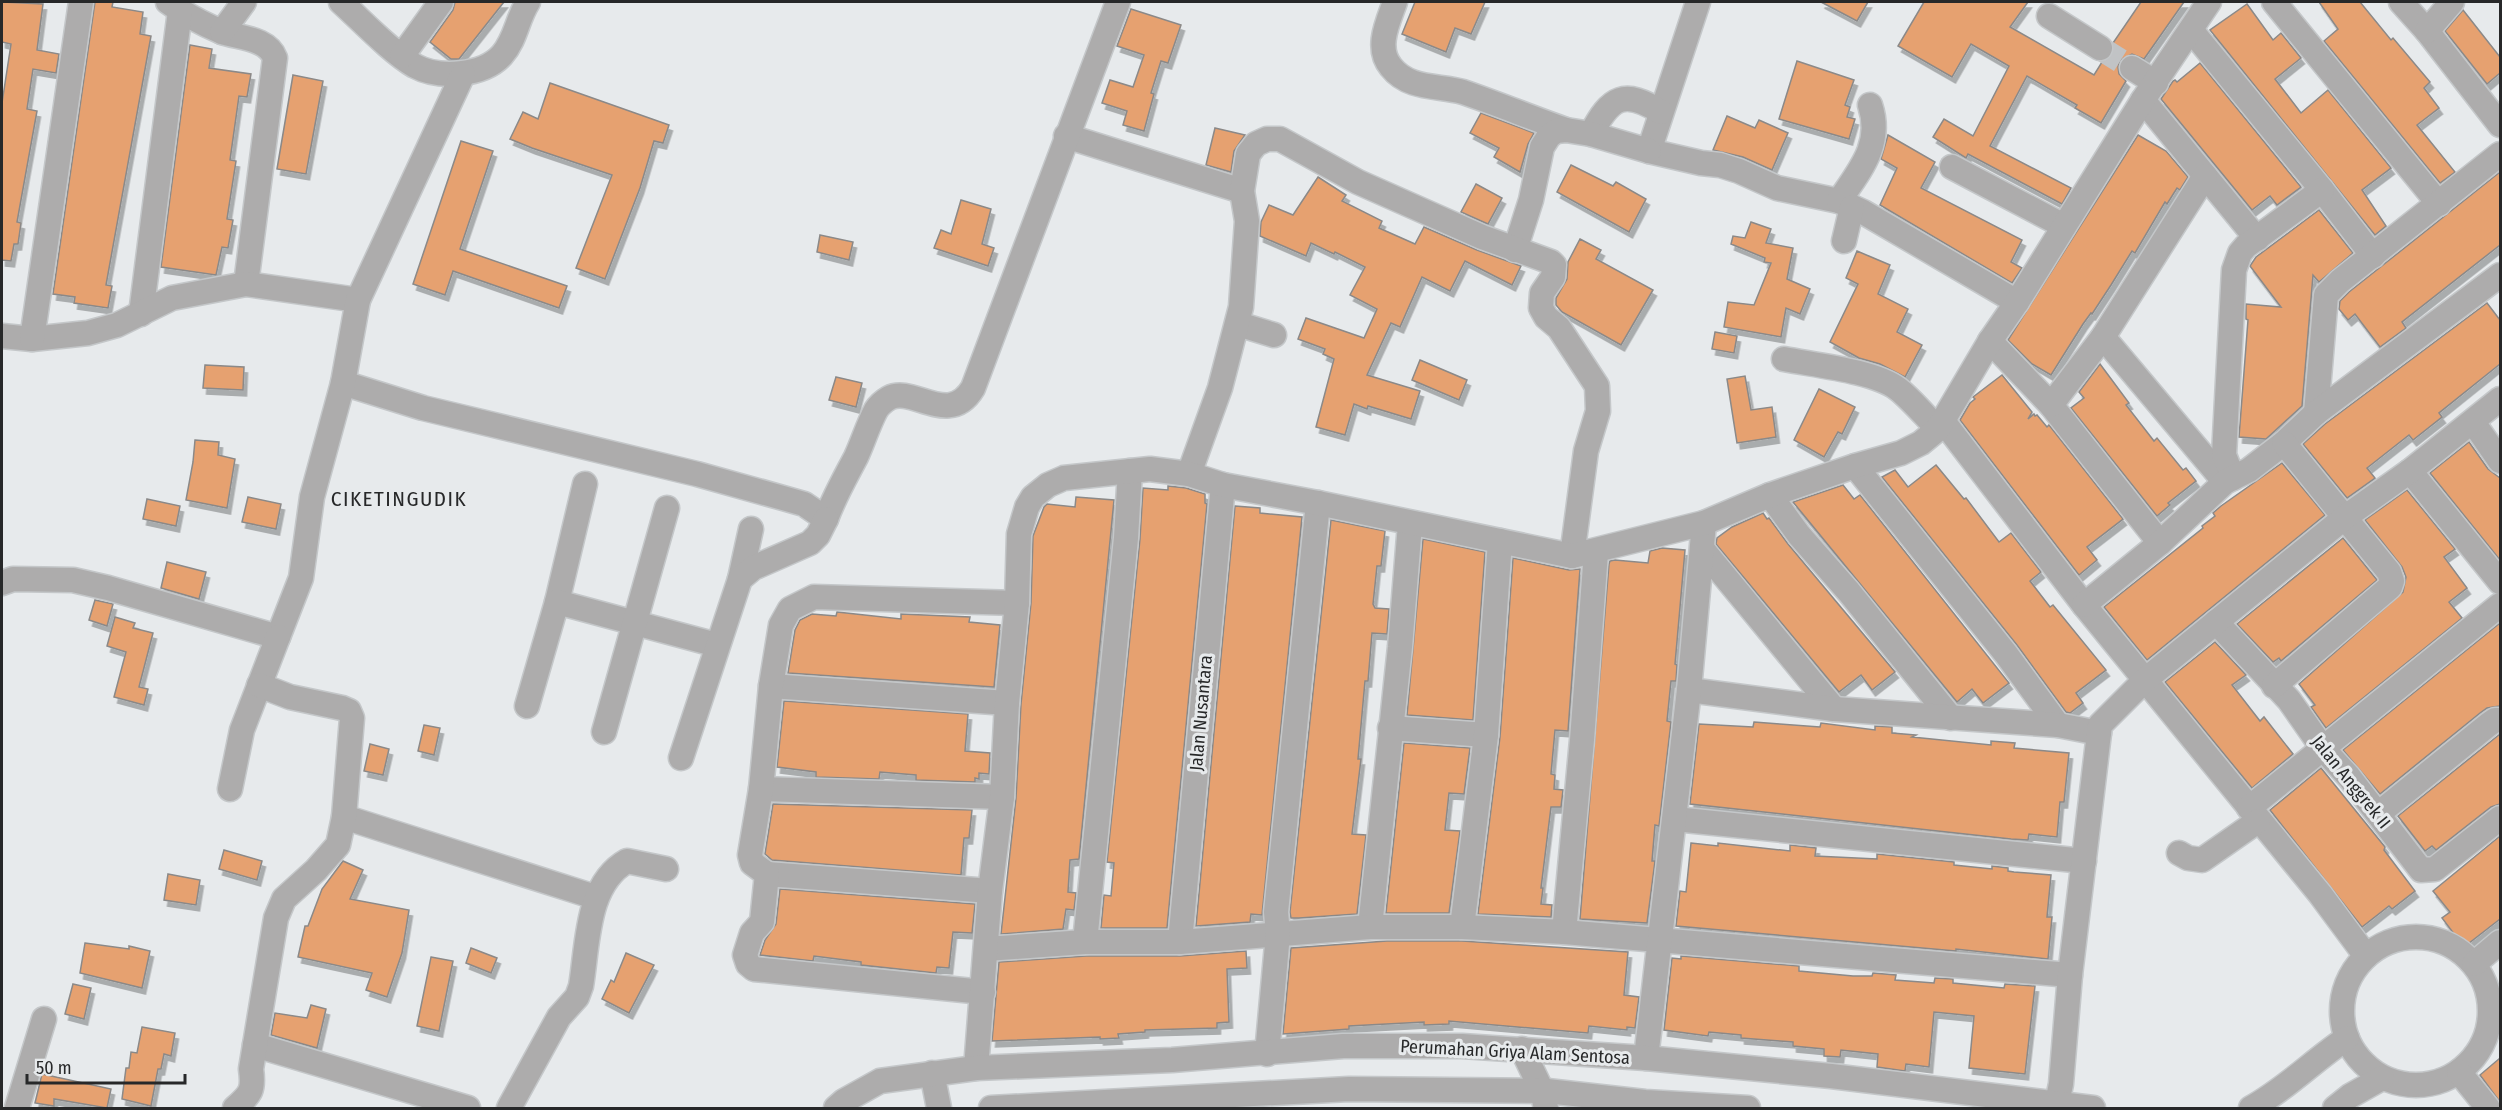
<svg xmlns="http://www.w3.org/2000/svg" width="2502" height="1110" font-family="'Fira Sans Condensed',sans-serif">
<style>
.building{fill:#e6a170;stroke:#8b8988;stroke-width:1.5;filter:url(#shadow)}
.lines{fill:none;stroke-linecap:round;stroke-linejoin:round}
.minor-tunnel{stroke:#c1c3c5;stroke-width:24;stroke-dasharray:24 12;stroke-linecap:butt}
.minor-casing{stroke:#c4c7c9;stroke-width:27}
.minor{stroke:#adacac;stroke-width:24}
.labels{text-anchor:middle;stroke-width:6;stroke-linejoin:round;paint-order:stroke}
.street-label{font-size:18px;fill:#272829;stroke:#e7eaec}
.quarter-label{font-size:21px;letter-spacing:1.5px;fill:#272829;stroke:#e7eaec}
</style>
<defs>
<filter id="shadow"><feDropShadow dx="3.5" dy="6" stdDeviation="0" flood-color="#0004"/></filter>
</defs>
<rect width="100%" height="100%" fill="#e7eaec"/>
<g class="building">
<path d="M2 2 43 4 37 50 59 54 56 73 33 69 27 109 37 111 17 222 21 223 18 244H14L11 261 2 260V103L11 44 2 42Z"/>
<path d="M95 2H113L112 7 143 12 140 34 151 36 106 285 112 286 108 308 74 303 75 297 53 294Z"/>
<path d="M455 2H504L459 59H451L430 42 453 10Z"/>
<path d="M1415 2H1485L1471 34 1455 28 1446 52 1402 34Z"/>
<path d="M1821 2H1868L1857 21Z"/>
<path d="M1924 2H2028L2010 27 2094 75 2102 62 2112 56 2113 43 2141 2H2184L2144 59 2132 54 2120 60 2118 67 2119 74 2126 81 2101 123 2075 108 2077 105 2027 76 1990 146 2071 188 2062 204 1968 154 1966 158 1933 137 1944 119 1973 136 2009 66 1971 44 1952 77 1898 46Z"/>
<path d="M2319 2H2360L2391 40 2393 38 2430 82 2424 88 2439 108 2417 125 2455 172 2440 183 2324 41 2338 29Z"/>
<path d="M2247 4 2273 40 2281 33 2301 58 2275 79 2301 113 2328 90 2391 168 2362 190 2386 226 2375 235 2210 30Z"/>
<path d="M1131 9 1181 25 1168 63 1161 61 1151 93 1154 94 1144 131 1123 125 1127 111 1102 103 1110 80 1133 87 1144 55 1117 46Z"/>
<path d="M2463 10 2500 57V73L2487 84 2445 31Z"/>
<path d="M190 45 212 49 209 68 251 74 247 97 239 96 230 160 236 161 227 219 233 220 228 248 222 247 216 275 161 267Z"/>
<path d="M1797 61 1854 80 1845 105 1850 107 1847 117 1855 119 1849 139 1779 119Z"/>
<path d="M2200 63 2301 187 2277 205 2270 196 2252 210 2161 99 2173 81 2175 80 2177 82Z"/>
<path d="M293 75 323 81 306 174 277 169Z"/>
<path d="M550 83 669 125 663 143 654 141 640 188 605 279 576 268 612 175 532 148 510 139 523 112 538 119Z"/>
<path d="M1481 113 1534 133 1528 144 1520 172 1494 157 1499 148 1470 133Z"/>
<path d="M1727 116 1755 128 1759 120 1788 133 1772 170 1743 157 1713 150Z"/>
<path d="M1215 128 1245 135 1234 151 1231 172 1206 165Z"/>
<path d="M1888 135 1935 162 1921 188 2022 240 2011 262 2022 268 2012 283 1880 205 1897 168 1881 159Z"/>
<path d="M2138 135 2166 151 2188 177 2180 190 2177 188 2167 204 2165 202 2135 253 2132 251 2111 285 2092 314 2091 313 2083 324 2051 375 2032 364 2008 340Z"/>
<path d="M461 141 493 151 460 249 567 286 559 308 453 271 445 295 413 284Z"/>
<path d="M1571 165 1613 186 1616 182 1646 199 1629 232 1557 192Z"/>
<path d="M2500 172V245L2402 322 2406 328 2380 347 2355 314 2348 320 2339 309 2340 301 2349 292Z"/>
<path d="M1318 177 1346 195 1342 201 1382 221 1379 228 1415 244 1424 227 1477 250 1521 266 1512 285 1465 261 1450 291 1422 277 1400 327 1391 323 1367 375 1420 391 1411 419 1368 406 1367 409 1354 404 1345 435 1316 427 1334 359 1323 354 1325 349 1298 339 1306 318 1364 338 1377 309 1350 295 1365 267 1335 252 1334 254 1311 243 1306 256 1260 236 1261 222 1269 205 1293 215Z"/>
<path d="M1476 184 1502 198 1488 224 1461 212Z"/>
<path d="M961 200 991 209 982 244 994 248 988 266 934 248 941 230 951 234Z"/>
<path d="M2319 210 2353 253 2319 282 2313 275 2302 406 2266 439 2239 437 2248 320 2246 319V304L2281 307 2250 266 2256 257Z"/>
<path d="M1751 222 1771 229 1766 243 1793 248 1787 279 1810 289 1800 314 1786 308 1781 337 1724 327 1728 302 1754 305 1771 263 1764 262 1765 258 1731 244 1733 236 1745 238Z"/>
<path d="M820 235 853 242 849 260 817 252Z"/>
<path d="M1580 239 1601 250 1596 259 1653 290 1621 345 1562 312 1556 305V298L1567 279 1568 262Z"/>
<path d="M1857 251 1890 265 1878 294 1908 309 1897 332 1922 345 1905 377 1880 364 1859 358 1830 342 1858 284 1846 278Z"/>
<path d="M2487 303 2500 320V364L2439 413 2442 417 2413 440 2409 435 2367 468 2375 478 2347 498 2303 444 2325 424Z"/>
<path d="M1715 332 1737 336 1734 353 1712 349Z"/>
<path d="M1420 360 1467 380 1459 400 1412 380Z"/>
<path d="M2100 364 2129 403 2126 405 2154 441 2157 438 2183 470 2186 468 2196 481 2168 503 2170 505 2157 516 2071 408 2084 398 2079 392Z"/>
<path d="M205 365 244 367 243 390 203 388Z"/>
<path d="M2002 375 2032 412 2028 419 2034 414 2035 416 2037 415 2047 427 2049 425 2123 519 2087 547 2097 560 2079 575 1960 420 1970 403 1975 399 1973 397Z"/>
<path d="M1745 376 1751 410 1772 407 1776 437 1737 443 1727 379Z"/>
<path d="M836 377 862 383 856 407 829 400Z"/>
<path d="M1819 389 1855 407 1842 434 1838 432 1824 457 1794 440Z"/>
<path d="M195 440 219 442 218 455 235 459 227 508 186 500 193 462Z"/>
<path d="M2469 442 2488 469 2500 478V560L2430 473Z"/>
<path d="M2282 463 2325 515 2147 660 2104 607 2203 528 2202 526 2215 516 2213 513 2221 506Z"/>
<path d="M1936 465 1964 499 1966 498 1999 542 2011 533 2041 572 2030 581 2050 607 2053 605 2106 670 2076 693 2083 703 2070 713 2066 712 2017 645 1882 477 1895 470 1908 487Z"/>
<path d="M1843 485 1854 499 1860 495 2009 683 1983 703 1972 689 1957 702 1793 502Z"/>
<path d="M1168 486 1186 488 1205 494V503L1207 504 1167 928H1101L1104 895 1111 896 1114 863 1107 862 1140 539 1143 488 1168 490Z"/>
<path d="M2407 490 2455 549 2444 557 2467 588 2449 602 2462 618 2326 728 2311 707 2315 705 2299 684 2403 592 2406 577 2402 567 2365 520Z"/>
<path d="M248 497 281 504 276 529 242 522Z"/>
<path d="M1076 497 1114 500 1079 859 1070 860 1068 892 1076 893 1074 910 1066 909 1063 929 1001 934 1016 798 1021 704 1031 603 1033 536 1044 507 1047 504 1075 507Z"/>
<path d="M147 499 180 506 176 526 143 519Z"/>
<path d="M1235 506 1260 508V513L1302 517 1262 915 1251 914 1250 922 1196 926Z"/>
<path d="M1763 513 1767 519 1769 518 1788 544 1895 672 1872 690 1861 675 1839 692 1716 544 1717 538 1732 527Z"/>
<path d="M1331 520 1385 531 1381 566H1377L1373 604 1375 608 1389 609 1387 634 1372 633 1368 681H1365L1358 759H1361L1352 834 1366 835 1357 914 1299 918H1291L1290 912Z"/>
<path d="M2343 538 2377 580 2281 661 2279 658 2273 662 2237 624Z"/>
<path d="M1423 539 1485 552 1473 720 1407 715Z"/>
<path d="M1662 548 1685 550 1675 664 1677 665 1676 681H1671L1667 721 1671 722 1659 826 1655 825 1652 861H1655L1647 923 1580 919 1609 564 1610 561 1615 560 1648 563 1650 551Z"/>
<path d="M1513 558 1569 570 1580 569 1568 731 1555 730 1551 774 1555 775 1554 789 1563 790 1561 807H1551L1541 888H1543L1541 904 1552 905 1551 917 1478 914 1500 737Z"/>
<path d="M167 562 206 572 199 599 161 588Z"/>
<path d="M95 600 113 604 107 626 89 620Z"/>
<path d="M837 612 901 619V614L970 617 969 622 1000 625 994 687 788 673 795 630 800 620 812 614 836 616Z"/>
<path d="M115 617 135 623 133 628 153 633 139 687 148 689 144 705 114 697 126 652 107 646Z"/>
<path d="M2500 623V706L2487 708 2480 713 2380 794 2343 750Z"/>
<path d="M2215 642 2246 675 2232 685 2260 721 2264 717 2293 754 2252 788 2165 682Z"/>
<path d="M784 701 968 714 965 751 990 753 989 774 979 773V779L975 778V782L916 780V775L880 772 879 779 816 777V772L777 767Z"/>
<path d="M1754 722 1820 727 1821 723 1875 730V726L1892 727V733L1916 735 1912 737 1991 745V741L2015 743 2014 748 2069 753 2064 802H2060L2057 837 2029 834 2028 840 2011 839 1690 804 1699 724 1753 727Z"/>
<path d="M424 725 440 728 434 755 418 751Z"/>
<path d="M2500 734V804L2491 807 2436 850 2432 846 2425 851 2398 816Z"/>
<path d="M1404 743 1470 748 1464 794 1449 793 1445 830 1460 831 1449 913H1386Z"/>
<path d="M370 744 389 749 383 775 364 771Z"/>
<path d="M2321 768 2385 847 2384 850 2415 891 2392 909 2389 906 2362 927 2270 810Z"/>
<path d="M773 804 972 810 969 838H964L961 875 772 860 765 854Z"/>
<path d="M2500 836V919L2464 947 2442 918 2450 912 2433 891Z"/>
<path d="M1691 843 1718 846V843L1790 851V845L1816 848 1815 856 1877 859V854L1954 862V865L1992 869V866L2008 868V871L2014 872 2051 875 2047 917H2052L2048 959 1956 949V951L1676 926 1680 891 1686 892Z"/>
<path d="M224 850 262 861 257 880 219 869Z"/>
<path d="M343 861 363 870 350 899 409 910 402 953 387 997 366 990 372 973 298 957 305 926H308L322 889Z"/>
<path d="M168 874 200 880 196 905 164 900Z"/>
<path d="M780 889 975 904 972 933 953 932 949 968 937 967 936 973 861 965V962L814 956 813 961 760 955 765 940 776 924Z"/>
<path d="M1462 941 1628 952 1624 995 1639 997 1635 1028 1627 1027V1030L1589 1026 1588 1033 1449 1021V1024L1424 1025V1022L1349 1026V1029L1283 1034 1291 948 1387 941Z"/>
<path d="M85 943 129 949V946L150 951 142 988 80 973Z"/>
<path d="M471 948 497 958 491 973 466 963Z"/>
<path d="M1246 951 1247 968 1227 969 1229 1022 1217 1023V1028L1145 1030V1032L1118 1034 1119 1038 1100 1039V1037L992 1041 999 962 1086 956H1180Z"/>
<path d="M626 953 654 965 629 1013 602 999 611 980 614 982Z"/>
<path d="M1681 956 1799 966V971L1853 976H1872L1873 973 1896 975 1895 980 1934 983 1935 978 1953 979V983L2004 988 2005 984 2035 986 2025 1074 1969 1068 1974 1016 1934 1012 1929 1067 1906 1064 1905 1071 1877 1067 1878 1054 1841 1050 1840 1057 1824 1056V1049L1793 1046V1042L1741 1038V1035L1709 1032 1708 1036 1664 1030 1672 958 1681 959Z"/>
<path d="M431 957 453 961 439 1031 417 1026Z"/>
<path d="M73 984 91 988 84 1019 65 1014Z"/>
<path d="M311 1005 326 1009 317 1048 271 1035 275 1013 307 1018Z"/>
<path d="M142 1027 175 1033 171 1056 164 1054 161 1069H158L151 1106 122 1099 126 1068H129L131 1052 137 1053Z"/>
<path d="M2500 1058V1102L2480 1075Z"/>
<path d="M42 1074 111 1089 107 1108 54 1099V1106L35 1103Z"/>
</g>
<g class="lines">
<path class="minor-tunnel" d="M2100 48 2132 68"/>
<g class="minor-casing">
<g id="minor">
<path d="M168 2C184 14 203 24 222 32 239 38 268 38 275 58L246 284"/>
<path d="M341 2C362 21 391 52 415 66 439 79 483 76 502 55 516 39 517 19 528 2"/>
<path d="M1395 2C1388 22 1375 48 1391 67 1409 90 1439 85 1463 92 1498 104 1532 118 1566 130"/>
<path d="M1698 2 1649 151 1701 163 1720 165 1739 171 1777 188 1839 201 1863 212 2017 302"/>
<path d="M2274 2 2439 204"/>
<path d="M2401 2 2427 31 2500 125"/>
<path d="M2049 16 2100 48"/>
<path d="M2191 30 2322 190 2373 256"/>
<path d="M2427 31 2452 2"/>
<path d="M222 32 244 2"/>
<path d="M402 56 441 2"/>
<path d="M2132 68 2156 83"/>
<path d="M2143 100 2257 239"/>
<path d="M1591 134C1611 96 1624 89 1661 112"/>
<path d="M1066 136 1242 191"/>
<path d="M1952 167 2064 226"/>
<path d="M1839 201C1860 170 1883 144 1870 105"/>
<path d="M1844 241 1852 207"/>
<path d="M1515 250 1531 200 1542 147 1549 136 1556 131 1566 130 1591 134 1649 151"/>
<path d="M141 314 180 11"/>
<path d="M1238 324 1274 335"/>
<path d="M2 336 32 339 88 333 117 325 172 298 246 284 358 300"/>
<path d="M2103 337 2225 482"/>
<path d="M32 339 81 2"/>
<path d="M1990 341 2051 405 2160 543"/>
<path d="M1784 359C1814 365 1875 371 1898 389 1912 400 1925 416 1938 429"/>
<path d="M343 383 423 408 697 474 783 498 804 504 826 519C834 497 845 478 856 457 863 442 868 425 876 410 879 405 884 401 889 398 913 385 949 428 973 388L1118 2"/>
<path d="M2051 405 2103 337 2205 176"/>
<path d="M2316 413 2326 295 2340 281 2500 154"/>
<path d="M1943 421 2084 605 2320 894 2366 956"/>
<path d="M2473 422 2500 461"/>
<path d="M1855 466 2006 654 2058 725"/>
<path d="M2410 471 2500 582"/>
<path d="M1189 474 1220 388 1241 307 1247 221 1242 191 1248 154 1256 144 1267 139H1280L1358 182 1482 237 1551 262 1554 265 1553 277 1542 293 1541 308 1546 317 1559 328 1597 386 1598 411 1586 451 1572 556"/>
<path d="M2233 478 2224 455 2234 270 2240 253 2246 246 2322 190"/>
<path d="M1770 495 1799 535 1849 592 1951 718"/>
<path d="M1703 550 1834 709"/>
<path d="M740 579 751 529"/>
<path d="M2 583 13 579 73 580 108 588 278 637 301 578 312 497 343 383 358 300 463 74"/>
<path d="M557 602 585 484"/>
<path d="M2084 605 2160 543 2225 482 2249 470 2284 443 2316 413 2500 275"/>
<path d="M2216 622 2289 700 2324 750 2349 777 2421 870 2435 869 2500 818"/>
<path d="M771 686 1007 703"/>
<path d="M2274 686 2390 587 2392 581 2389 572 2284 443"/>
<path d="M1689 690 1834 709 2058 725 2099 733"/>
<path d="M527 706 557 602 717 645"/>
<path d="M1390 728 1486 735"/>
<path d="M604 732 667 508"/>
<path d="M681 758 740 579 753 568 810 543 818 535 826 519"/>
<path d="M230 789 242 730 278 637"/>
<path d="M761 789 1002 797"/>
<path d="M2249 808 2500 605"/>
<path d="M2378 814 2488 725 2495 720H2500"/>
<path d="M344 817 595 897"/>
<path d="M1675 819 2084 861"/>
<path d="M2179 853 2188 858 2202 860 2258 821"/>
<path d="M767 874 990 891"/>
<path d="M1370 927 1400 647 1410 524"/>
<path d="M1462 927 1486 735 1500 541"/>
<path d="M1564 932 1582 740 1596 552"/>
<circle cx="2416" cy="1011" r="74"/>
<path d="M1085 942 1126 538 1130 471"/>
<path d="M1180 942 1223 485"/>
<path d="M986 949 1085 942H1180L1370 927H1462L1564 932 2070 975"/>
<path d="M2474 964 2500 942"/>
<path d="M983 992 754 969 748 964 745 955 752 933 762 922 767 874 752 863 750 855 761 789 771 686 781 625 790 609 814 597 1017 603"/>
<path d="M255 1045 468 1108"/>
<path d="M1522 1049 1542 1091 1546 1108"/>
<path d="M1267 1054 1278 934 1276 912 1318 503"/>
<path d="M1646 1058 1689 690 1704 523"/>
<path d="M976 1068 990 891 1002 797 1007 703 1017 603 1019 534 1027 507 1033 497 1048 485 1064 478 1150 469 1189 474 1223 485 1318 503 1572 556 1704 523 1770 495 1855 466 1901 453 1921 443 1938 429 1990 341 2017 302 2143 100 2209 2"/>
<path d="M2459 1072 2488 1108"/>
<path d="M932 1073 939 1108"/>
<path d="M2057 1103 2061 1084 2070 975 2100 725 2145 680 2344 518 2410 471 2500 399"/>
<path d="M17 1108 44 1019"/>
<path d="M235 1108C251 1094 254 1090 251 1069L276 918 284 899 316 870 338 845 344 817 352 718 349 711 342 708 290 697 259 685"/>
<path d="M509 1108 559 1017 577 997 581 986C588 944 586 884 627 861L666 869"/>
<path d="M836 1108 844 1101 880 1081 976 1068 1172 1060 1343 1046H1462L1646 1058 1831 1076 2093 1108"/>
<path d="M991 1108 1349 1089 1547 1091 1645 1102 1748 1108"/>
<path d="M2251 1108C2286 1089 2314 1060 2347 1038"/>
<path d="M2335 1108 2350 1096 2382 1078"/>
</g>
</g>
<use href="#minor" class="minor"/>
</g>
<g class="labels">
<g class="street-label">
<text transform="translate(1201 713) rotate(-85)" y="6">Jalan Nusantara</text>
<text transform="translate(2351 782) rotate(51)" y="6">Jalan Anggrek II</text>
<text transform="translate(1515 1052) rotate(3)" y="6">Perumahan Griya Alam Sentosa</text>
</g>
<g class="quarter-label">
<text x="399" y="506">CIKETINGUDIK</text>
</g>
</g>
<rect width="2502" height="1110" fill="none" stroke="#272829" stroke-width="6"/>
<path d="M27 1074v9h158v-9" fill="none" stroke="#272829" stroke-width="3"/>
<text x="36" y="1074" font-size="18" fill="#272829" stroke="#e7eaec" stroke-width="4.5" paint-order="stroke">50 m</text>
</svg>
